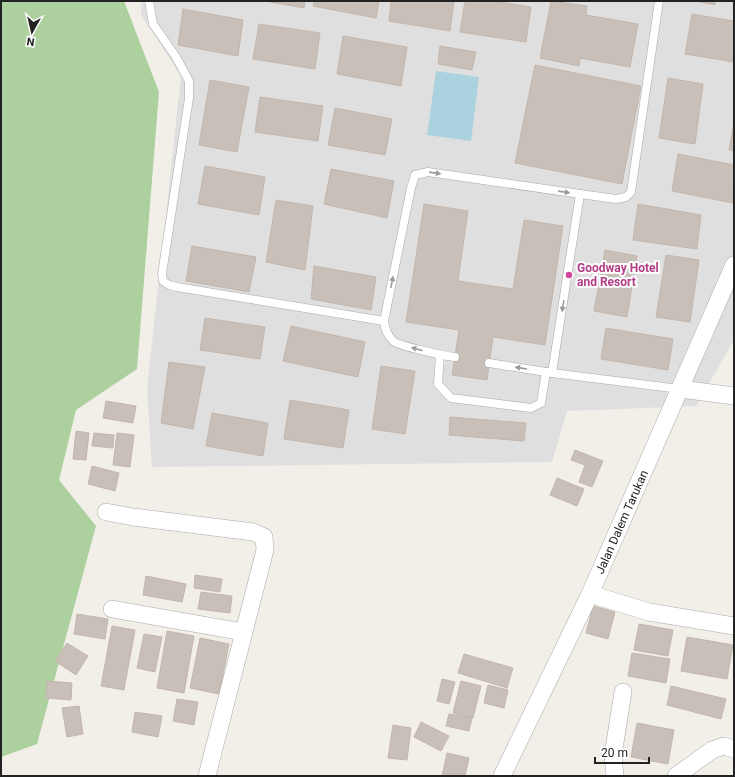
<svg xmlns="http://www.w3.org/2000/svg" width="735" height="777" font-family="Roboto,sans-serif">
<style>
.residential{fill:#e0dfdf}
.forest{fill:#add19e}
.water{fill:#aad3df}
.building{fill:#c7bfb8;stroke:#c4b6ab}
.lines{fill:none;stroke-linecap:round;stroke-linejoin:round}
.lane-casing{stroke:#a9a9a9;stroke-width:9}
.street-casing{stroke:#a9a9a9;stroke-width:18}
.lane{stroke:#fff;stroke-width:8}
.street{stroke:#fff;stroke-width:17}
.oneway{fill:#9c9c9c}
.hotel-dot{fill:#d1479c;stroke:#fff;stroke-width:1.5}
.labels{text-anchor:middle;stroke-width:4;stroke-linejoin:round;paint-order:stroke}
.hotel-label{font-size:12px;font-weight:bold;fill:#b23c85;stroke:#fff;text-anchor:start}
.street-label{font-size:12px;fill:#222;stroke:#fff}
</style>
<rect width="100%" height="100%" fill="#f2efe9"/>
<path class="residential" d="M141 1H734V340L696 406 567 411 552 462 152 467 147 389 181 76 141 15Z"/>
<path class="forest" d="M1 1H124L159 92 137 369 76 410 59 480 96 526 37 744 1 757Z"/>
<path class="water" d="M436 71 479 77 471 141 427 135Z"/>
<g class="building">
<path d="M265 1H305L304 8Z"/>
<path d="M314 1H379L376 18 313 6Z"/>
<path d="M391 1H454L450 31 389 21Z"/>
<path d="M465 1H493L531 7 526 42 460 32Z"/>
<path d="M551 1 587 6 586 15 638 24 630 67 580 58 579 66 540 58Z"/>
<path d="M695 1H715V5Z"/>
<path d="M183 9 243 20 238 56 178 45Z"/>
<path d="M692 14 734 21V62L685 54Z"/>
<path d="M259 24 320 33 315 69 253 59Z"/>
<path d="M343 36 407 47 401 86 337 74Z"/>
<path d="M440 46 476 52 472 70 438 64Z"/>
<path d="M535 65 641 86 622 184 515 163Z"/>
<path d="M668 78 703 84 695 144 659 138Z"/>
<path d="M210 80 249 87 237 152 199 145Z"/>
<path d="M260 97 323 106 318 141 255 132Z"/>
<path d="M335 108 392 119 385 155 328 145Z"/>
<path d="M734 122V151L729 150Z"/>
<path d="M678 154 734 165 733 203 672 191Z"/>
<path d="M205 166 265 177 259 215 198 204Z"/>
<path d="M331 169 394 181 387 218 324 204Z"/>
<path d="M276 200 313 206 305 270 266 262Z"/>
<path d="M424 204 468 211 458 281 513 289 524 220 563 226 545 345 493 337 487 380 452 375 459 330 406 322Z"/>
<path d="M638 204 701 215 697 249 633 240Z"/>
<path d="M192 246 256 257 249 292 186 281Z"/>
<path d="M605 250 637 256 627 317 594 311Z"/>
<path d="M666 255 699 260 690 322 656 317Z"/>
<path d="M314 266 376 277 371 310 311 299Z"/>
<path d="M205 318 265 327 260 359 200 350Z"/>
<path d="M291 326 365 342 358 377 283 361Z"/>
<path d="M606 328 673 339 668 370 601 359Z"/>
<path d="M169 362 205 367 193 429 161 423Z"/>
<path d="M381 366 415 371 405 434 372 429Z"/>
<path d="M290 400 349 410 343 448 284 439Z"/>
<path d="M106 401 136 406 133 423 103 418Z"/>
<path d="M212 413 268 423 263 456 206 446Z"/>
<path d="M450 417 526 423 524 441 449 435Z"/>
<path d="M76 431 89 433 86 460 73 459Z"/>
<path d="M94 433 114 435 113 448 92 446Z"/>
<path d="M117 433 134 435 130 467 113 465Z"/>
<path d="M575 450 603 461 592 487 579 482 585 465 571 460Z"/>
<path d="M92 466 119 473 115 491 88 484Z"/>
<path d="M557 478 584 489 577 506 550 495Z"/>
<path d="M195 575 222 579 220 592 194 588Z"/>
<path d="M146 576 186 584 182 602 143 595Z"/>
<path d="M201 592 232 596 230 613 198 609Z"/>
<path d="M593 606 615 612 608 639 586 633Z"/>
<path d="M77 614 108 619 105 639 74 634Z"/>
<path d="M639 624 673 630 668 656 634 650Z"/>
<path d="M112 626 135 630 124 690 101 686Z"/>
<path d="M167 631 194 636 184 693 157 688Z"/>
<path d="M144 634 162 637 155 672 137 668Z"/>
<path d="M687 637 733 645 727 679 681 671Z"/>
<path d="M200 638 229 644 219 694 190 688Z"/>
<path d="M67 643 88 656 76 675 55 661Z"/>
<path d="M632 653 670 659 666 683 628 676Z"/>
<path d="M464 654 513 668 507 688 458 673Z"/>
<path d="M442 679 455 682 449 704 437 701Z"/>
<path d="M47 681 72 683 71 700 46 698Z"/>
<path d="M461 681 481 686 473 718 453 713Z"/>
<path d="M488 685 508 690 504 708 484 703Z"/>
<path d="M671 686 726 699 721 719 667 705Z"/>
<path d="M177 699 198 702 194 725 173 721Z"/>
<path d="M79 706 83 734 67 737 62 708Z"/>
<path d="M135 712 162 716 158 737 132 732Z"/>
<path d="M449 714 472 718 469 731 446 726Z"/>
<path d="M421 722 449 736 441 751 414 737Z"/>
<path d="M637 723 674 730 668 764 631 757Z"/>
<path d="M393 725 411 728 407 760 388 758Z"/>
<path d="M447 753 469 758 465 776H442Z"/>
</g>
<g class="lines">
<g class="lane-casing">
<g id="lane">
<path d="M149 1 153 24 176 57 189 81V98L162 274 163 281 169 285 177 287 384 321"/>
<path d="M580 194 616 199 626 197 631 192 659 1"/>
<path d="M440 355 438 384 451 398 531 408 541 403 546 372"/>
<path d="M455 357C445 356 399 346 393 341 387 335 385 329 384 321L411 188 415 175 428 172 580 194 552 373"/>
<path d="M489 363 552 373 680 389"/>
</g>
</g>
<g class="street-casing">
<g id="street">
<path d="M681 389 734 396"/>
<path d="M106 512 133 517 253 532 264 537 265 550 207 776"/>
<path d="M590 594 649 612 734 626"/>
<path d="M112 609 243 632"/>
<path d="M502 776 590 594 734 265"/>
<path d="M615 776 613 755 623 692"/>
<path d="M676 776 712 750 724 746 734 749"/>
</g>
</g>
<use href="#lane" class="lane"/>
<use href="#street" class="street"/>
</g>
<defs><path id="oneway-solid" d="M-6-.8H1V-3.2L6.5 0L1 3.2V.8H-6Z"/></defs>
<g class="oneway">
<use href="#oneway-solid" transform="translate(435 173) rotate(8)"/>
<use href="#oneway-solid" transform="translate(564 192) rotate(8)"/>
<use href="#oneway-solid" transform="translate(392 282) rotate(-79)"/>
<use href="#oneway-solid" transform="translate(563 306) rotate(99)"/>
<use href="#oneway-solid" transform="translate(417 349) rotate(-164)"/>
<use href="#oneway-solid" transform="translate(521 368) rotate(-171)"/>
</g>
<circle class="hotel-dot" cx="569" cy="275" r="4"/>
<g class="labels">
<g class="hotel-label">
<text x="577" y="272">Goodway Hotel<tspan x="577" dy="14">and Resort</tspan></text>
</g>
<g class="street-label">
<text transform="translate(622 522) rotate(-66)" y="4">Jalan Dalem Tarukan</text>
</g>
</g>
<rect width="735" height="777" fill="none" stroke="#222222" stroke-width="4"/>
<g transform="translate(32 32) rotate(188)" stroke="#ffffff" stroke-width="3" paint-order="stroke">
<path d="M0-3L7 15L0 10L-7 15Z" fill="#222222"/>
<text y="-6" font-size="11" font-weight="bold" text-anchor="middle" fill="#222222">N</text>
</g>
<path d="M595 757v6h54v-6" fill="none" stroke="#222222" stroke-width="2"/>
<text x="601" y="757" font-size="12" fill="#222222" stroke="#ffffff" stroke-width="3" paint-order="stroke">20 m</text>
</svg>
